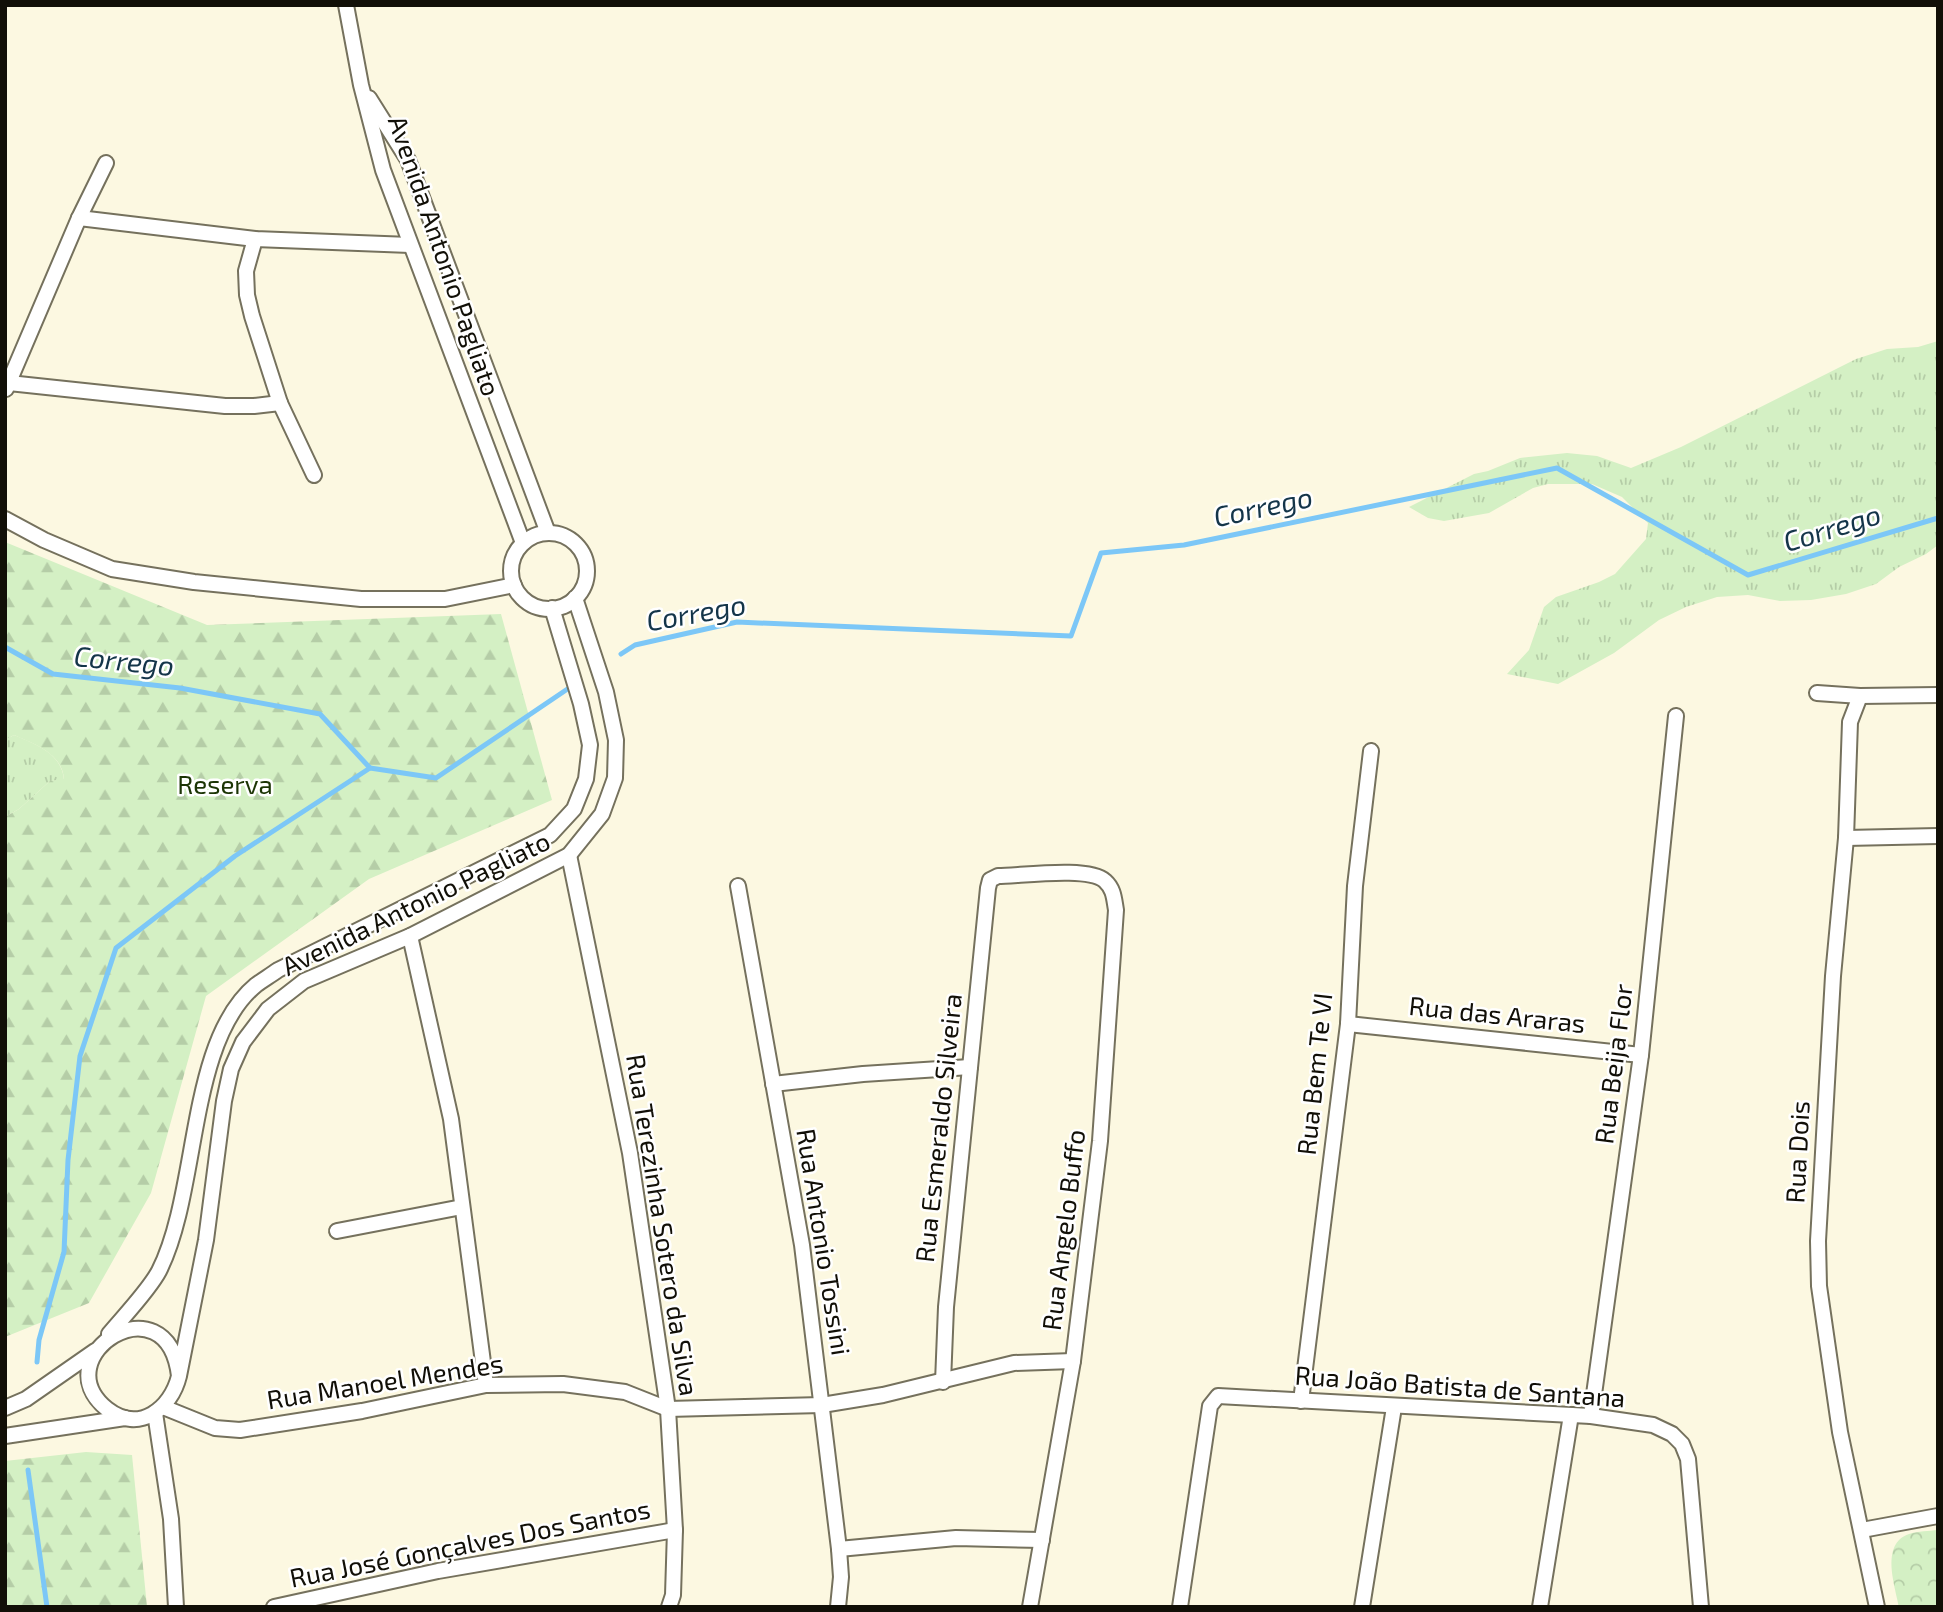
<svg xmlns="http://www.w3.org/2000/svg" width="1943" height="1612" font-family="'Exo 2',sans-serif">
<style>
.grass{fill:url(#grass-tufts)}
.forest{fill:url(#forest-firs)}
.park{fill:url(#park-crowns)}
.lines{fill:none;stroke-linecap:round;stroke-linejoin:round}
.stream{stroke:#7cc7f7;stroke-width:5}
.street-casing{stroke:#75715d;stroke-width:18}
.street{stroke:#fff;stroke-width:14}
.labels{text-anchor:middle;stroke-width:5;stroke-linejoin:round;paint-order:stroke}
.street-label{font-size:26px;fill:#110f07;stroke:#fff}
.park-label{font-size:26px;fill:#1c3505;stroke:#fff}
.water-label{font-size:28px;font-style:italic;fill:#143549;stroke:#fff}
</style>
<defs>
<pattern id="grass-tufts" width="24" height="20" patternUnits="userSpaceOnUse" patternTransform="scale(1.75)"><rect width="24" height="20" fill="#d4f0c4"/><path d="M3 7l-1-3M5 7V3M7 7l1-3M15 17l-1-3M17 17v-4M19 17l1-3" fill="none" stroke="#b5cda7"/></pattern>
<pattern id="forest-firs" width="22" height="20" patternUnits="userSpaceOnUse" patternTransform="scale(1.75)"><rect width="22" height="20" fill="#d4f0c4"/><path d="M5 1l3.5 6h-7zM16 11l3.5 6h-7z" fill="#b5cda7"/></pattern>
<pattern id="park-crowns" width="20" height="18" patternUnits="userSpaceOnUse" patternTransform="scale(1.75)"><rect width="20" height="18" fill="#d4f0c4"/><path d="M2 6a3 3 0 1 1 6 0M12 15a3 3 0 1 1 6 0" fill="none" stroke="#b5cda7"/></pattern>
</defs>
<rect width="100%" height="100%" fill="#fcf8e1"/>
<g class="grass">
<path d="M1938 341V545L1926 554 1899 567 1876 584 1846 594 1811 600 1780 601 1748 595 1717 597 1686 607 1659 620 1614 653 1558 684 1507 674 1529 650 1544 607 1556 597 1599 582 1615 574 1646 539 1648 523 1622 497 1592 484H1548L1533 488 1489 513 1444 521 1428 518 1409 507 1474 474 1488 471 1520 458 1567 453 1597 456 1631 468 1681 447 1856 359 1887 349 1918 347Z"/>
<path d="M14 735C35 744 62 753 64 780L50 781 19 809 5 817V740Z"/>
</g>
<g class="forest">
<path d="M5 542 207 625 501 614 552 800 369 879 206 996 151 1193 89 1303 5 1337V817L19 809 50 781 64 779C62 753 34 744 14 735L5 740Z"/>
<path d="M86 1452 132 1455 147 1607H5V1461Z"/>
</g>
<path class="park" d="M1938 1530V1607H1899C1895 1585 1880 1544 1909 1534 1918 1531 1929 1531 1938 1530Z"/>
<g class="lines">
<g class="stream">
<path d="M5 647 53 674 180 688 320 714 370 768 436 778 569 688"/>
<path d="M621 654 635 645 737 622 1071 636 1101 553 1184 545 1557 468 1748 575 1938 518"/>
<path d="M37 1362 39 1340 64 1252 68 1160 80 1056 116 948 235 856 370 768"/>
<path d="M28 1470 47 1607"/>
</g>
<g class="street-casing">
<g id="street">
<path d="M346 5 361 85 383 170 523 543"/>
<path d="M369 98 408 160 548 533"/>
<path d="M79 218 255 239 410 245"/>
<path d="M255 239 246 271 247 295 252 316 280 403 314 475"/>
<path d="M9 383 225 406H254L280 403"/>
<path d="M6 389 79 218 106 163"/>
<path d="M5 519 44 540 112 569 194 582 361 599H445L514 585"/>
<circle cx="549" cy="571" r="38"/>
<path d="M1817 693 1860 696 1938 695"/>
<path d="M1860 696 1850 722 1846 838 1833 976 1818 1241 1819 1286 1840 1432 1877 1607"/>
<path d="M1846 838 1938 836"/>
<path d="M569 855 630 1153 668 1409 675 1530 673 1595 669 1607"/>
<path d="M738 886 802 1245 839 1549 841 1577 838 1607"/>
<path d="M410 936 451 1119 486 1385"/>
<path d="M1348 1024 1641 1055"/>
<path d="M773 1084 863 1074 970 1067"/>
<path d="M337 1231 462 1207"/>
<path d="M109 1334C124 1316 149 1290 159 1271 200 1190 187 1042 256 985 263 980 271 975 278 970L550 835 574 809 586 779 590 745 581 704 552 608"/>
<path d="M179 1376C167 1277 42 1356 107 1409 139 1434 171 1409 179 1376L206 1240 224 1101 231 1069 243 1042 268 1009 304 981 410 936 569 855 602 814 615 778 616 740 606 692 575 598"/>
<path d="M943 1382 946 1307 988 888 990 880 998 876C1020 876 1089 866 1105 881 1114 889 1114 899 1116 910L1100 1141 1073 1361 1030 1607"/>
<path d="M1301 1401 1348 1024 1355 886 1371 751"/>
<path d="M163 1407 215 1428 240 1430 362 1411 486 1385 563 1384 625 1392 668 1409 822 1405 883 1395 1014 1363 1073 1361"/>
<path d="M5 1408 26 1399 95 1351"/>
<path d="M155 1413 171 1519 176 1607"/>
<path d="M1591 1416 1641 1055 1676 716"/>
<path d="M5 1436 125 1418"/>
<path d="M1862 1530 1938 1516"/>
<path d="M839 1549 956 1538 1042 1540"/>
<path d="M274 1607 438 1571 675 1530"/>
<path d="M1180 1607 1210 1406 1218 1396 1591 1416 1653 1425 1672 1434 1682 1444 1688 1459 1701 1607"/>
<path d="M1362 1607 1394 1407"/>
<path d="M1540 1607 1571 1415"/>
</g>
</g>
<use href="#street" class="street"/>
</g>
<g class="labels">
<g class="street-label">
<text transform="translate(444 256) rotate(71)" y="9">Avenida Antonio Pagliato</text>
<text transform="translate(416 904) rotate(-26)" y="9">Avenida Antonio Pagliato</text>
<text transform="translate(1497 1015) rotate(6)" y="9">Rua das Araras</text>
<text transform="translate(1614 1064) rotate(-83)" y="9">Rua Beija Flor</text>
<text transform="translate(1315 1074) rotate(-84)" y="9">Rua Bem Te VI</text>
<text transform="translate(939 1128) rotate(-84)" y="9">Rua Esmeraldo Silveira</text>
<text transform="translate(1798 1152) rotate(-87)" y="9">Rua Dois</text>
<text transform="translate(662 1225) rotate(81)" y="9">Rua Terezinha Sotero da Silva</text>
<text transform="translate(1064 1230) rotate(-83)" y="9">Rua Angelo Buffo</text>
<text transform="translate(823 1242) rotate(81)" y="9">Rua Antonio Tossini</text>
<text transform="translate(385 1382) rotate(-9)" y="9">Rua Manoel Mendes</text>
<text transform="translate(1460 1387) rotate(4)" y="9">Rua João Batista de Santana</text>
<text transform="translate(470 1544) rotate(-11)" y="9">Rua José Gonçalves Dos Santos</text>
</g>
<g class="park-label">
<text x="225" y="794">Reserva</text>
</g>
<g class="water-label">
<text transform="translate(1263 507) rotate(-12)" y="10">Corrego</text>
<text transform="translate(1832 528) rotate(-17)" y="10">Corrego</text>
<text transform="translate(696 613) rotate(-10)" y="10">Corrego</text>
<text transform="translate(124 661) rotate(6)" y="10">Corrego</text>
</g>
</g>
<rect width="1943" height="1612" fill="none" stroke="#110f07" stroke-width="14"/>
</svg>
